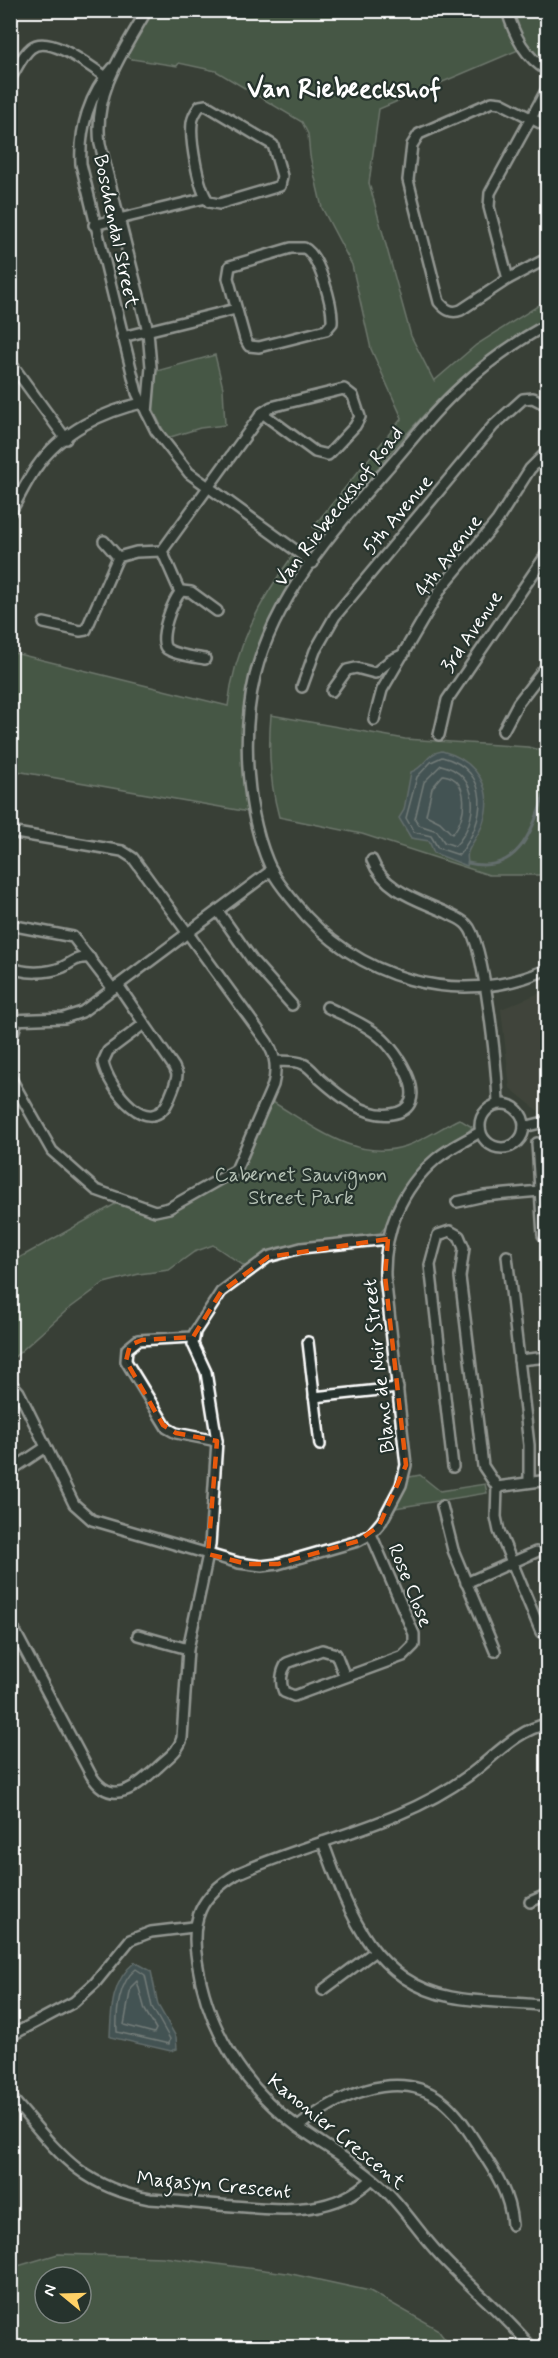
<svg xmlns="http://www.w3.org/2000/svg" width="558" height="2358" font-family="Mynerve,sans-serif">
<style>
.built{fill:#494c40}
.green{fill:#597358;stroke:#acb9ac;stroke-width:1.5;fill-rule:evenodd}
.water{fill:#516b76;stroke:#97a6ad;stroke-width:1.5}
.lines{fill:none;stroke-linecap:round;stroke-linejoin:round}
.shore{stroke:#b9c4c8;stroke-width:1.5}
.stream{stroke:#97a6ad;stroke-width:3}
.minor-casing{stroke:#fff;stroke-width:14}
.minor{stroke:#26332d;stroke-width:9}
.marked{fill:none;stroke:#e8590c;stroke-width:4.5;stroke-dasharray:12 8;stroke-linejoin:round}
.labels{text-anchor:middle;stroke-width:4.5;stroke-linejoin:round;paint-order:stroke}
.street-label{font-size:20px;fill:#fff;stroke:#26332d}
.park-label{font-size:20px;fill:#b4c0b4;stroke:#26332d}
.district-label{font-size:26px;font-weight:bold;fill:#fff;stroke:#26332d}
</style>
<rect width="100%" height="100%" fill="#383f36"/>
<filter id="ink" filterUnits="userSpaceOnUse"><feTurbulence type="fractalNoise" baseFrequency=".0167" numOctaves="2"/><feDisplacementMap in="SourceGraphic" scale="12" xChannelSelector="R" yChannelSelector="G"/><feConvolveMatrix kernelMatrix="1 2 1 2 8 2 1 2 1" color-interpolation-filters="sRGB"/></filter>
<g filter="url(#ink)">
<path class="built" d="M547 990 548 1114H542L510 1088 501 1009Z"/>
<g class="green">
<path d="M153 10 502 11 518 50 379 109 369 183 411 336 434 381 476 345 547 300V318C529 329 510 340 493 352 430 398 371 475 325 537L313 527 402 418 371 349 352 265 322 208 310 156 308 134 302 122 216 71 179 63 177 66 132 59 126 56Z"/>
<path d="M514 11H547V66C531 54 514 32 514 11Z"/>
<path d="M215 355 223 388 225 425 200 428 167 438 152 407 153 372Z"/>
<path d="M293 555 298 562V574L277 606 261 639 246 693 242 744 249 812 11 770 10 652 228 706C234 649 260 600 293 555Z"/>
<path d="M271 715 405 739 528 747 547 752V875H489L362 834 279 817C270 784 268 749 271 715Z"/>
<path d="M271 1101C312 1125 356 1163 406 1146 424 1140 442 1127 459 1119L472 1127C462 1142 428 1157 412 1177 401 1191 389 1226 380 1233L278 1247 246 1267 213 1245 194 1252 169 1270 139 1274 104 1283 66 1311 11 1360 10 1263 117 1203 152 1215H165L232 1179 246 1164Z"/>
<path d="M420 1475 440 1491 485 1484 487 1493 395 1508 410 1477Z"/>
<path d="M58 2254 163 2257 287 2273 370 2291 437 2329 451 2347H11V2268ZM45 2277H81V2313H45Z"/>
</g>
<g class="water">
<path d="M442 751C476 760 495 788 483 823 480 833 472 842 468 852 466 858 469 860 467 866L434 853 429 841 411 838 399 818 404 810 411 772C425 768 426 753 442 751Z"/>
<path d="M135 1962 151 1971 158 2005 176 2037 177 2049 171 2051 110 2037C111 2009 112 1980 135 1962Z"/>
</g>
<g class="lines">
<g class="shore">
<path d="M442 757C493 770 486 822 459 855L438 848 431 836 414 832 406 818 417 777 431 762Z"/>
<path d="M441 765C480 774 480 820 455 846L444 842 437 831 419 825 415 819 424 782Z"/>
<path d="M443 775C471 778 467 819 452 834L440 822 426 815 432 788Z"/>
<path d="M136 1969 145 1975 152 2007 170 2039 169 2044 117 2032C116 2011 119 1982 136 1969Z"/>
<path d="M137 1981 145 2010 156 2029 154 2033 124 2025 131 1987Z"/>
</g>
<path class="stream" d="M468 863C519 875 532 830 545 793H548"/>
<g class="minor-casing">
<g id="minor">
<path d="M147 10C122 53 93 93 100 144L148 331 151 367 147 413"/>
<path d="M507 10C514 36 525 57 548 71"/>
<path d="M113 68C89 94 79 129 81 164L137 393 156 431 189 473 313 563"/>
<path d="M10 79C16 70 22 55 31 48 49 33 92 68 109 79"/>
<path d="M206 105 273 145 282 176 280 186 219 204 209 202C198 189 190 140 192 123 193 116 196 111 200 106Z"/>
<path d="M548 127 501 103 492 102 419 134 412 145 408 180 439 302C445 309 451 314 461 310L508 279 548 258"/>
<path d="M94 225 206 198"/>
<path d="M291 248H304C319 254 333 306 332 323L326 330 259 347 249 346 245 339 228 278 230 266Z"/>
<path d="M508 279 489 207 490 193 548 87"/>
<path d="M548 324C517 341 489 361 463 385 437 408 416 435 393 462 339 524 275 594 255 676 241 734 246 817 272 871 278 883 287 893 295 903 354 978 458 1010 548 969"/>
<path d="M122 337 236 309"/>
<path d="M10 362 66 439"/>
<path d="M344 389 353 396 360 417 355 426 328 455 315 452 262 413 271 407Z"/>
<path d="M10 513C19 498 26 482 36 468 61 431 104 411 146 402"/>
<path d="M104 541 118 557"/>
<path d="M162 551 262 413"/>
<path d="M162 551 180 592"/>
<path d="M44 623 80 631 86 630 118 557 136 552 162 551"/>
<path d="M205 659C194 657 176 655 167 649 157 641 173 597 182 591L191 592 217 611"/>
<path d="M302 687 315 651 335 616 493 426 523 399 533 398 548 406"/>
<path d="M332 691 347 670 356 668 375 673 391 660 404 654"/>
<path d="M374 720 382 690 442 587 497 521 530 469 548 451"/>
<path d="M503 731 518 703 548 664"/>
<path d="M439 735 447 700 548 552"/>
<path d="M10 832 122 851 133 858 267 1042C276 1056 277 1069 273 1085L236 1170 169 1208 155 1211 96 1190 52 1151 10 1077"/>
<path d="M372 860C384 891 419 900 447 913 454 917 462 919 467 925 485 943 497 1073 498 1103"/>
<path d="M218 911 253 961 292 1005"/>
<path d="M10 925 73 937 113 989"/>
<path d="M10 966C23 975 49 973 63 967 74 961 77 957 90 958"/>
<path d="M118 985C136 1012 155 1039 174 1067L177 1074C177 1082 173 1089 170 1097 152 1144 108 1088 103 1062L108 1051 144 1024"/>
<path d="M10 1020 64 1018 82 1012 272 870"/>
<path d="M10 1043 17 1021"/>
<path d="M275 1061C283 1062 296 1060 303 1064 309 1066 315 1074 320 1079 338 1095 365 1118 391 1114 436 1108 397 1050 379 1036 364 1023 344 1016 327 1007"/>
<circle cx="502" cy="1126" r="22"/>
<path d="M524 1127 548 1121"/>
<path d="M537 1143 543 1235 548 1241"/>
<path d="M457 1202 484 1196 540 1191"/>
<path d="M507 1256 529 1445V1481"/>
<path d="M193 1337 138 1340 127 1349 126 1361 167 1428 176 1433 217 1441"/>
<path d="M308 1342 320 1445"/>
<path d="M519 1360 548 1357"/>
<path d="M10 1382 19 1392 74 1504 92 1520 239 1563 262 1566 278 1564 358 1541 371 1534 382 1521 401 1485 406 1465 385 1276C384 1231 401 1189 436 1159 449 1148 465 1141 480 1132"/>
<path d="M314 1397 398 1388"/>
<path d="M453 1467 430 1265 438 1235 450 1231 459 1236 464 1248 460 1277 483 1466 497 1487 496 1517 499 1531 541 1632"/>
<path d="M10 1471 46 1447"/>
<path d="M497 1487 548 1480"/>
<path d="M442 1506 453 1550 495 1651"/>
<path d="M466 1583 536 1552"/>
<path d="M10 1622 91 1775C112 1809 138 1785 158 1767 167 1758 179 1751 182 1738L188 1649 210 1545 217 1441 206 1372 193 1344 195 1332 221 1292 268 1257 301 1248 388 1239"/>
<path d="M138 1635 188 1649"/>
<path d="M345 1677 336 1654 322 1650 287 1663C281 1672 280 1683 284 1692L294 1696 403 1656 414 1645V1634L371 1534"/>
<path d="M323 1842C348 1910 371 1981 451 1997 482 2003 516 2002 548 2006"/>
<path d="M530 1902 548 1894"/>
<path d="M323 1990 374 1952"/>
<path d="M10 2036 74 2002 95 1983 130 1940 151 1932 193 1927"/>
<path d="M10 2096C56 2149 77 2186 150 2199 178 2201 205 2204 233 2206 283 2210 333 2216 372 2179"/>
<path d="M298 2127C335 2097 397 2067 441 2100 457 2112 467 2129 478 2146 495 2171 510 2194 512 2225"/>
<path d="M532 2348C504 2313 469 2287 439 2254 420 2234 406 2211 386 2191 361 2166 327 2148 298 2127 243 2087 207 2028 197 1961 190 1919 200 1896 237 1874 314 1839 398 1827 468 1776 492 1759 517 1729 548 1724"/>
</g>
</g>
<use href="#minor" class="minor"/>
</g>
</g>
<path d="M0 0H558V2358H0ZM388 1239 385 1276 406 1465 379 1526 358 1541 278 1564H247L208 1554 217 1441 176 1433 163 1425 126 1361 130 1345 142 1340 193 1337 221 1292 268 1257Z" fill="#383f36" fill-opacity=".55" fill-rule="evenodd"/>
<path class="marked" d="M388 1239 385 1276 406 1465 379 1526 358 1541 278 1564H247L208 1554 217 1441 176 1433 163 1425 126 1361 130 1345 142 1340 193 1337 221 1292 268 1257Z"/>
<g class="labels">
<g class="street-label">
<text transform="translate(117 231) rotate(78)" y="7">Boschendal Street</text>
<text transform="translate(338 506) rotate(-52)" y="7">Van Riebeeckshof Road</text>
<text transform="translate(397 514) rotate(-50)" y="7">5th Avenue</text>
<text transform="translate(448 555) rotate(-53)" y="7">4th Avenue</text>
<text transform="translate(471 631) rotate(-56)" y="7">3rd Avenue</text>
<text transform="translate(378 1366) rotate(-96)" y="7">Blanc de Noir Street</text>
<text transform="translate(411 1585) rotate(68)" y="7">Rose Close</text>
<text transform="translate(337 2131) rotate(39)" y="7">Kanonier Crescent</text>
<text transform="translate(214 2184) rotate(5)" y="7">Magasyn Crescent</text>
</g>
<g class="park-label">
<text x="301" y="1181">Cabernet Sauvignon<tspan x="301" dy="23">Street Park</tspan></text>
</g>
<g class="district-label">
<text x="344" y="97">Van Riebeeckshof</text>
</g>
</g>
<rect width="558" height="2358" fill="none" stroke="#26332d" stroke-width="36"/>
<rect x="18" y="18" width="522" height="2322" fill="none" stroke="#fff" stroke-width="2" filter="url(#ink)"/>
<g transform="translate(63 2295) rotate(289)"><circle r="28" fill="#26332d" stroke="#7d8581" stroke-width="1.5"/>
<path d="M0-4.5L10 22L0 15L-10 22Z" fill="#ffd166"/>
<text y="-9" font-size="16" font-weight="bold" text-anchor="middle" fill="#ffffff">N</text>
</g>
</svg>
